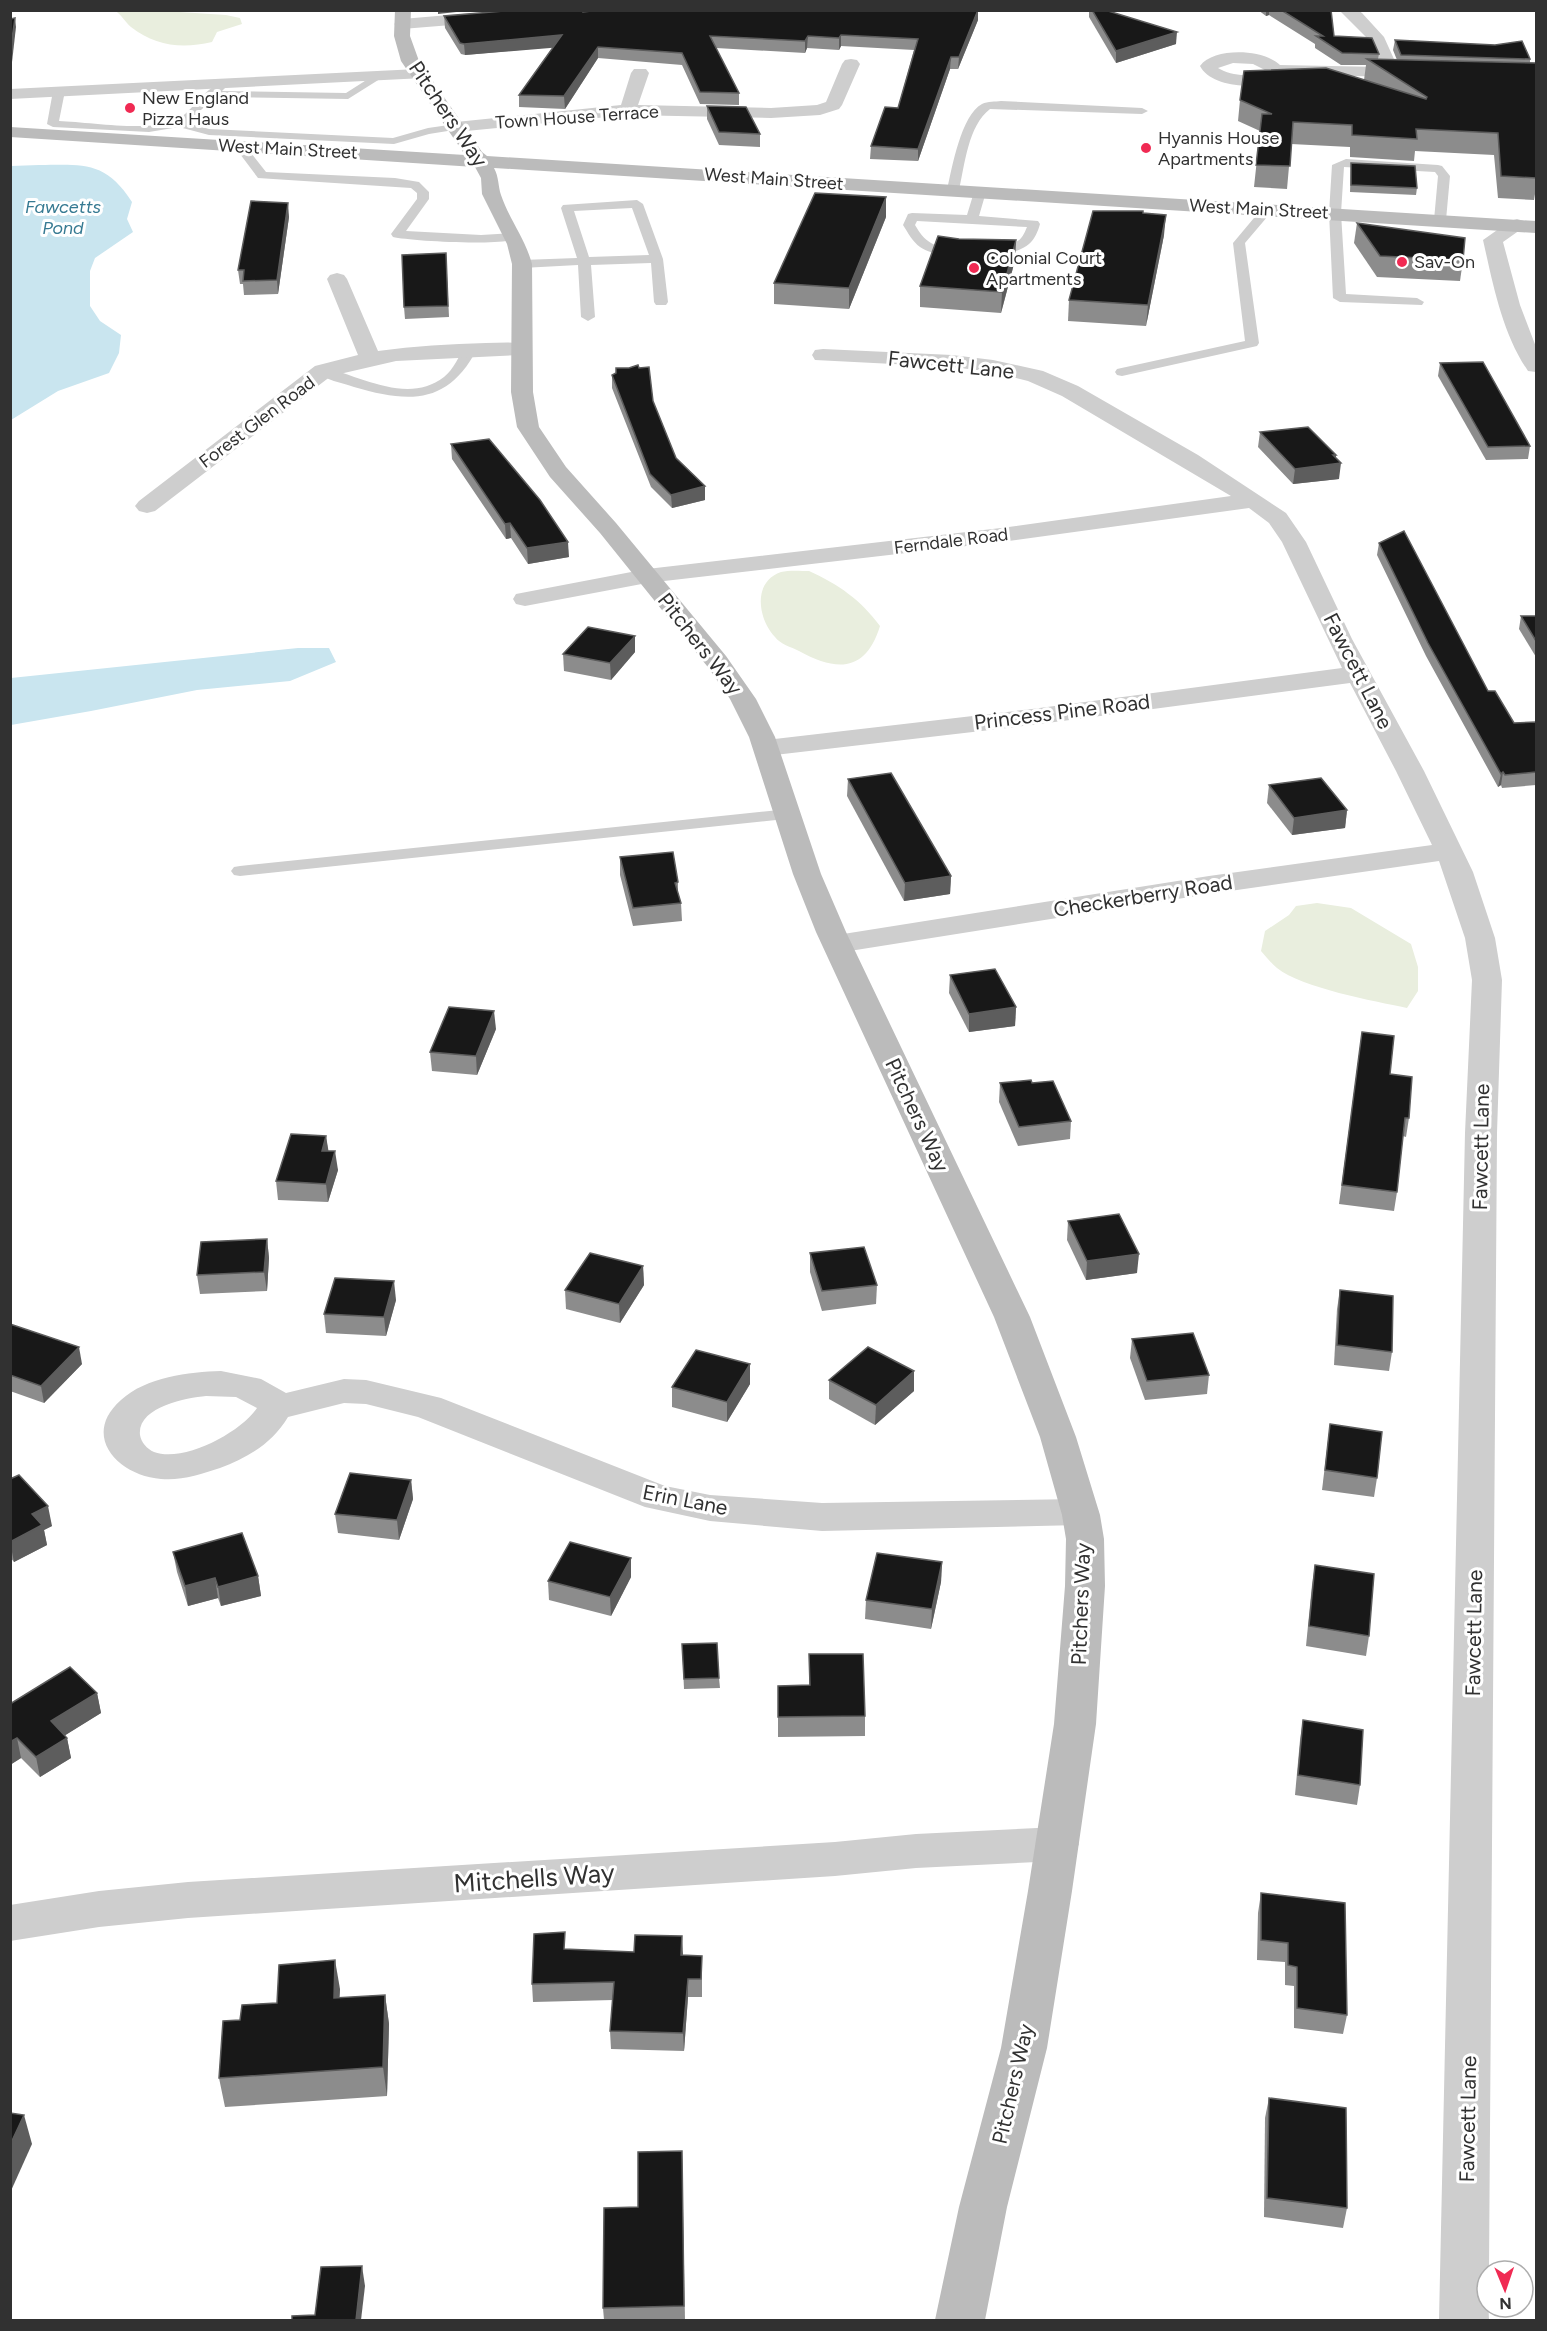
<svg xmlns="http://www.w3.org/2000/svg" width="1547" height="2331" font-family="Figtree,sans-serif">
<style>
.green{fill:#e9eede}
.water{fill:#c9e5ef}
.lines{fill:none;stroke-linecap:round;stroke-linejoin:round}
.service{fill:#cecece;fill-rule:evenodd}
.minor{fill:#cecece;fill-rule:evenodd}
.secondary{fill:#bbb;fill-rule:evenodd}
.wall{fill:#8c8c8c}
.shaded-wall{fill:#5d5d5d}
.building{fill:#181818;stroke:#5d5d5d;stroke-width:1.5}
.poi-dot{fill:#f02a53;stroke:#fff;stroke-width:2}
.labels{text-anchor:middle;stroke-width:6;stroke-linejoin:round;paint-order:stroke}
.far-poi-label{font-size:18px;fill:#313131;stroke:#fff;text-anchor:start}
.far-street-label{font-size:18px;fill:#313131;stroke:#fff}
.far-water-label{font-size:18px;font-style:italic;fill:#367a92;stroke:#fff}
.street-label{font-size:21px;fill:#313131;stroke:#fff}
.near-street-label{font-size:26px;fill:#313131;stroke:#fff}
</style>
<rect width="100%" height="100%" fill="#fff"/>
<g class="green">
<path d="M164 11 226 15 240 18 242 24 217 32 212 42C182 49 155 46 131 27 125 22 121 14 115 11Z"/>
<path d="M809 571C838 584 861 600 880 626 866 672 837 672 799 651 791 647 780 644 775 637 758 619 752 582 781 572 789 570 801 571 809 571Z"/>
<path d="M1317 903 1351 908 1411 944 1418 967V991L1407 1008C1374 1001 1302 988 1277 968 1271 963 1266 957 1261 951L1265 931 1289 915 1296 906Z"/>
</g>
<g class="water">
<path d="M39 165C82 165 105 160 132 202L127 219 133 232 95 258 90 271V306L100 321 121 335 119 353 109 373 58 391 11 420V166Z"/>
<path d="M298 648H329L336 662 290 681 197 690 91 711 11 725V678Z"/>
</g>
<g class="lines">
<g class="service">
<path d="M379 72 383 73V77L348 99 215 97 187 123 209 129 393 138 428 128 456 124 462 127 460 129 429 134 394 144 209 135 179 127 149 132 53 127 47 124 53 91 59 88 65 91 59 121C88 122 149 132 174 121 192 114 202 89 220 84L226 87 222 91 346 93Z"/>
<path d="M1001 101 1142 108 1148 111 1142 114 990 109C968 126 965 164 959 190L957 193H949L947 190C952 168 961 115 982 104 988 101 995 102 1001 101Z"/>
<path d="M240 143 244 144 266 172 395 178 419 182 429 192V199L406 231 481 235 514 233 520 237C509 247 410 241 393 237L391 234 417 199V193L411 188 258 178 234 146Z"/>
<path d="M1346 159 1438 165 1442 166 1450 176 1446 220 1440 224 1434 220 1438 176 1435 172 1344 167 1341 213 1346 294 1417 298 1424 302 1422 305 1340 302 1333 298 1329 213 1332 165Z"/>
<path d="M980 188 986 192 979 216 1038 221 1040 224C1038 231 1035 239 1029 244 1010 261 941 262 920 247 913 242 908 233 903 225L908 214 912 213 967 215 974 192ZM917 221 1027 227C1024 234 1022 239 1016 242 999 252 948 253 931 243 924 239 919 232 915 225Z"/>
<path d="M637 200 643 204 663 259 668 302 666 305H656L654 302 651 263 591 265 595 317 588 321 581 317 578 265 522 268 516 264 522 260 577 258 561 208 563 205ZM632 208 649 255 589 257 574 211Z"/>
<path d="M1268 205 1274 209 1245 243 1259 343 1257 346 1122 376 1117 375 1115 372 1117 369 1245 341 1233 243 1264 206Z"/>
<path d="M470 345 477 349C448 405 409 403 354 387 343 383 324 380 316 371L323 367C360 376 408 405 444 377 454 369 459 356 465 346Z"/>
<path d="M789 809 795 810 798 814 795 818 240 876 234 875 231 871 234 867 240 866Z"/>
</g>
<g class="minor">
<path d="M508 10H583L575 15 402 29 394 24 402 19Z"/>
<path d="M1339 10H1358L1362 13 1384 37 1398 68 1416 69 1419 73 1416 77 1279 75C1262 92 1211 88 1200 66 1214 47 1264 49 1280 65L1381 67 1368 39ZM1233 63 1253 64 1265 70C1252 78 1231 76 1218 68Z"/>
<path d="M851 59 857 60 860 64 842 105 839 109 820 115 771 118 628 115 456 132 450 131 447 127 450 123 456 122 621 105 631 73 634 69H646L649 73 638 105 771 108 817 105 826 102 842 64 845 60Z"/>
<path d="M418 69 424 70 427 74 424 78 10 99V89Z"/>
<path d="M1517 219 1524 221 1527 225 1503 242 1520 305 1536 347V372L1528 371C1502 333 1493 284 1483 240L1510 221Z"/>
<path d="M337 273 344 275 347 279 378 351C414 346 450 344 486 343 500 343 515 341 528 345L532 349 528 353 521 355 396 361 331 376 155 511 147 513 139 511 135 506 139 501 315 366 358 355 327 279 330 275Z"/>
<path d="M823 349 952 355 993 360 1043 371 1078 386 1198 455 1286 513 1306 542 1352 639 1424 771 1473 872 1495 938 1502 980 1497 1133 1489 2271H1487L1489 2320H1439L1465 1133 1472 980 1465 938 1439 861 1209 894 837 953 826 950 822 944 826 938 837 935 1209 876 1432 845 1396 771 1350 683 1032 725 766 756 756 754 753 748 756 742 766 740 1032 709 1342 668 1282 542 1269 523 1249 508 1001 542 647 583 525 606 516 604 513 599 516 594 647 569 1001 528 1231 496 1062 396 1028 381 993 372 952 367 815 360 812 355 815 350Z"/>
<path d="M221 1371 261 1379 286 1393 344 1379 366 1380 441 1398 665 1486 710 1495 822 1503 1080 1499 1093 1502 1099 1512 1093 1522 1080 1525 822 1531 710 1521 645 1507 418 1417 366 1404 344 1403 288 1417C272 1444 248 1457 220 1468 201 1474 181 1481 161 1479 119 1476 80 1436 121 1400 146 1377 189 1372 221 1371ZM206 1396 236 1397 257 1408C241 1432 184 1463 154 1452 147 1449 141 1442 140 1435 137 1407 186 1398 206 1396Z"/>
<path d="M1058 1827 1073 1832 1079 1844 1073 1856 1058 1861 916 1868 835 1876 188 1918 99 1927 10 1941V1905L99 1891 188 1882 835 1842 916 1834Z"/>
</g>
<path class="secondary" d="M395 10H411L410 36 419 61 482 152 487 156 1536 221V233L494 168C499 177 498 186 501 195 509 219 525 238 532 264L533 392 539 427 566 467 616 523 726 656 756 699 775 737 821 874 846 932 1030 1317 1076 1437 1100 1515 1104 1539 1105 1586 1096 1724 1072 1891 1047 2048 1007 2207 985 2320H935L959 2207 1001 2048 1028 1891 1054 1724 1065 1586 1066 1539 1062 1515 1040 1437 994 1317 816 932 793 874 749 737 730 699 707 666 600 533 550 477 517 427 511 392 512 264 507 244 482 194 481 178 475 167 10 137V127L465 155 401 61 394 36Z"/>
</g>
<g class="wall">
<path d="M1089 10H1105L1176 44 1116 63 1089 17Z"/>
<path d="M1258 10H1331L1334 36 1379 54 1378 59 1397 60 1393 50 1395 40 1530 59V63H1536V188L1534 200 1498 198 1494 155 1415 151 1414 161 1350 157V147L1291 144 1287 189 1254 187 1260 131 1238 121 1240 100 1366 81 1364 80 1366 65H1341L1315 48V44L1269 15 1266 16Z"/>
<path d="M583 12 978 20 958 69H950L918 161 870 159 871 146 898 108 914 50 841 46 839 50 807 48 805 53 716 48 739 93V105L700 104 682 65 598 58 565 109 519 107V95L553 47 465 55 461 54 445 28 444 16Z"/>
<path d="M707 106 760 134V147L719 145 707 119Z"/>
<path d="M1351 163 1417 188 1416 195 1350 192Z"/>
<path d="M289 217 278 294 244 295 243 284H240L238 270Z"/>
<path d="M886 217 849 309 774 304V283Z"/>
<path d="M1357 223 1463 260 1460 281 1377 277 1354 243Z"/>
<path d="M1164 235 1146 326 1068 321 1069 300Z"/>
<path d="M959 239 1016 240 1015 260 1001 313 920 307V286Z"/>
<path d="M446 253 449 317 405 319 404 307Z"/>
<path d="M1440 363 1530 446 1528 459 1486 460 1438 376Z"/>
<path d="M612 375 653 401 676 458 705 486V500L672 508 651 487 612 388Z"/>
<path d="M1260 432 1336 455V458L1339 479 1293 484 1258 447Z"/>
<path d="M451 444 569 557 528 564 511 538 506 539 452 459Z"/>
<path d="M1379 543 1488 691 1514 723 1536 722V785L1502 788 1501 785 1498 787 1426 656 1377 555Z"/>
<path d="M1521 616H1536V657L1519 629Z"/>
<path d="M635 652 611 680 564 671 563 654Z"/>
<path d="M848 779 951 876 950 894 904 901 847 796Z"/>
<path d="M1269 785 1347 810 1345 828 1292 835 1267 803Z"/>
<path d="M620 857 678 882V893L681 903 682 921 633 926 620 875Z"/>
<path d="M950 975 1016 1007 1015 1026 969 1032 949 993Z"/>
<path d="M496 1029 477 1075 432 1071 430 1052Z"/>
<path d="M1362 1032 1390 1074 1409 1118 1406 1137 1403 1136 1397 1192 1394 1211 1339 1204Z"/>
<path d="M1000 1083H1032L1071 1121 1070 1139 1018 1146 999 1102Z"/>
<path d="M326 1136 328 1151 338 1170 328 1202 278 1200 276 1181Z"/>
<path d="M1068 1221 1137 1273 1086 1280 1067 1240Z"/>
<path d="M267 1239 269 1258 267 1291 200 1294 197 1275Z"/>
<path d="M810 1253 877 1285 876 1304 822 1311 810 1272Z"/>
<path d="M643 1266 644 1285 620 1323 566 1309 565 1290Z"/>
<path d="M1340 1290 1392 1352 1389 1371 1334 1365 1337 1309Z"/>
<path d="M396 1300 386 1336 326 1333 324 1314Z"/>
<path d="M10 1324 82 1364 44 1403 10 1391Z"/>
<path d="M1132 1339 1209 1375 1207 1394 1145 1400 1130 1358Z"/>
<path d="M750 1364V1384L727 1422 672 1407V1387Z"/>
<path d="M829 1380 914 1391 875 1425 829 1399Z"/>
<path d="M1330 1424 1377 1478 1374 1497 1322 1490Z"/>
<path d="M10 1479 52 1526 44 1530 47 1545 14 1562 10 1557Z"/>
<path d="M411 1480 413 1499 399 1540 338 1533 335 1514Z"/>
<path d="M173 1552 258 1576 261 1596 221 1606 218 1598 188 1606 177 1572Z"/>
<path d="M631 1558V1577L611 1616 549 1600 548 1581Z"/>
<path d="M942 1562 941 1582 931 1629 865 1619 866 1600Z"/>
<path d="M1315 1565 1369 1636 1366 1656 1306 1646 1312 1585Z"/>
<path d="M682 1644 719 1678 720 1688 684 1689Z"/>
<path d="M809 1654 865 1716V1736L778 1737V1686L809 1685Z"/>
<path d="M97 1693 101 1713 65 1735 67 1738 71 1758 40 1777 21 1758 10 1765V1704Z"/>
<path d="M1303 1720 1360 1785 1357 1805 1295 1795 1300 1740Z"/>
<path d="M1261 1893 1347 2015 1343 2034 1294 2028V1986L1285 1985V1962L1257 1960 1258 1913Z"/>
<path d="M566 1949 702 1956V1997H688L684 2051 611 2049 610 2031 613 2000 533 2002 532 1984Z"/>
<path d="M340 1989 339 1998 385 1995 389 2024 387 2096 225 2107 219 2078 240 2020 277 2003Z"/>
<path d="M1269 2098 1347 2208 1343 2228 1264 2217 1265 2118Z"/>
<path d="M682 2151 685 2320H604L603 2308 638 2207Z"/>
</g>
<g class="shaded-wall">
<path d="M438 10H475L438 14Z"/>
<path d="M978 10V20L958 69 959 57Z"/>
<path d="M1266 10H1269V15L1266 16Z"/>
<path d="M15 18 16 27 11 71 10 53Z"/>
<path d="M1177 32 1176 44 1116 63V51Z"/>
<path d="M562 35V47L465 55 464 44Z"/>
<path d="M841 35V46L839 50V38Z"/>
<path d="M808 36 807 48 805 53V41Z"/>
<path d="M598 47V58L565 109 564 96Z"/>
<path d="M951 57 950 69 918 161V149Z"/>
<path d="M886 197V217L849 309V288Z"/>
<path d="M288 203 289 217 278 294 277 280Z"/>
<path d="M1166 215 1164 235 1146 326 1148 305Z"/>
<path d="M1016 240 1015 260 1001 313 1002 292Z"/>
<path d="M1333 455H1336L1335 464 1341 463 1339 479 1293 484 1295 469Z"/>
<path d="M705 486V500L672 508 671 495Z"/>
<path d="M510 523 511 538 506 539 505 524Z"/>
<path d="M568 542 569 557 528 564 527 548Z"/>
<path d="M635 636V652L611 680 610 663Z"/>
<path d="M1503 772 1501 785 1498 787 1501 774Z"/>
<path d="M1347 810 1345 828 1292 835 1294 818Z"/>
<path d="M951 876 950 894 904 901 905 883Z"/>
<path d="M1016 1007 1015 1026 969 1032V1014Z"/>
<path d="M494 1011 496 1029 477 1075 476 1056Z"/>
<path d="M326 1136 329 1154 322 1151Z"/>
<path d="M335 1151 338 1170 328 1202 326 1184Z"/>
<path d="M267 1239 269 1258 267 1291 264 1272Z"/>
<path d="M1139 1254 1137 1273 1086 1280 1087 1261Z"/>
<path d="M643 1266 644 1285 620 1323 619 1304Z"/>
<path d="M394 1281 396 1300 386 1336 384 1317Z"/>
<path d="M79 1347 82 1364 44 1403 41 1386Z"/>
<path d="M750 1364V1384L727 1422V1402Z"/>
<path d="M914 1371V1391L875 1425 876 1405Z"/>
<path d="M411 1480 413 1499 399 1540 397 1520Z"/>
<path d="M48 1506 52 1526 44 1530 47 1545 14 1562 10 1542 32 1514Z"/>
<path d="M631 1558V1577L611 1616 610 1597Z"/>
<path d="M942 1562 941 1582 931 1629 932 1609Z"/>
<path d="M258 1576 261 1596 221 1606 218 1587Z"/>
<path d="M215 1578 218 1598 188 1606 185 1586Z"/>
<path d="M97 1693 101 1713 56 1741 51 1721Z"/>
<path d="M17 1738 21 1758 10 1765V1742Z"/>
<path d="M67 1738 71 1758 40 1777 36 1757Z"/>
<path d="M682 1936 683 1954 682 1973 681 1955Z"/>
<path d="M335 1960 340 1989 338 2027 334 1998Z"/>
<path d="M688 1979V1997L684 2051 683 2033Z"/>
<path d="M385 1995 389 2024 387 2096 383 2067Z"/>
<path d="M24 2115 32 2144 10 2193V2145Z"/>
<path d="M362 2266 365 2286 361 2320H356Z"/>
</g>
<g class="building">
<path d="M516 10H583V12L601 10H978L959 57H951L918 149 871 146 885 107 898 108 918 39 841 35 839 38 808 36 805 41 710 36 739 93 700 92 682 53 598 47 564 96 519 95 562 35 464 44 460 43 444 16Z"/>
<path d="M1092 10H1105L1177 32 1116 51Z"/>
<path d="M1281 10H1331L1334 36 1372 38 1379 54 1342 53 1316 36H1323Z"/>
<path d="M15 18 10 53V19Z"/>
<path d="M1395 40 1495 45 1522 41 1530 59 1401 55Z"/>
<path d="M1367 59 1536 63V178L1501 176 1498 133 1416 129 1417 139 1352 135V125L1293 122 1290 166 1256 165 1262 114H1272L1240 100 1244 71 1326 68 1426 99 1427 97Z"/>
<path d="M707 106 746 107 760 134 719 132Z"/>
<path d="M1351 163 1415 166 1417 188 1351 185Z"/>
<path d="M815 193 886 197 849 288 774 283Z"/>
<path d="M251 201 288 203 277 280 243 281 244 270H238Z"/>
<path d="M1093 211H1143V213L1166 215 1148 305 1069 300Z"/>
<path d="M1357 223 1465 238 1463 260 1380 256Z"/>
<path d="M938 236 959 239 1016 240 1002 292 920 286Z"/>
<path d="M446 253 448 306 404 307 402 255Z"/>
<path d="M1483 362 1530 446 1488 447 1440 363Z"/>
<path d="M638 365 639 368 649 367 653 401 676 458 705 486 671 495 650 474 612 375 616 373V368H629Z"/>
<path d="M1308 427 1336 455H1333L1341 463 1295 469 1260 432Z"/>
<path d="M489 439 540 500 568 542 527 548 510 523 505 524 451 444Z"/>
<path d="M1404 531 1488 691H1495L1514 723 1536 722V772L1505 775 1503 772 1501 774 1428 643 1379 543Z"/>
<path d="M1521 616H1536V641Z"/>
<path d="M588 627 635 636 610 663 563 654Z"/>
<path d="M891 773 951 876 905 883 848 779Z"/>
<path d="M1321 778 1347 810 1294 818 1269 785Z"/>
<path d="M673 852 678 882 675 883 681 903 633 908 620 857Z"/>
<path d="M995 969 1016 1007 969 1014 950 975Z"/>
<path d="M449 1007 494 1011 476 1056 430 1052Z"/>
<path d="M1362 1032 1394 1036 1390 1074 1412 1077 1409 1118H1405L1397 1192 1342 1185Z"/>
<path d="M1031 1080 1032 1083 1053 1081 1071 1121 1019 1127 1000 1083Z"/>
<path d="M291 1134 326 1136 322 1151H335L326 1184 276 1181Z"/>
<path d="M1119 1214 1139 1254 1087 1261 1068 1221Z"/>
<path d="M267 1239 264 1272 197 1275 201 1242Z"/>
<path d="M864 1247 877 1285 822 1291 810 1253Z"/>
<path d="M590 1253 643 1266 619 1304 565 1290Z"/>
<path d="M335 1278 394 1281 384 1317 324 1314Z"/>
<path d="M1340 1290 1393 1296 1392 1352 1337 1345Z"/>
<path d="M10 1324 79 1347 41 1386 10 1375Z"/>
<path d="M1193 1333 1209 1375 1147 1381 1132 1339Z"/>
<path d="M868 1347 914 1371 876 1405 829 1380Z"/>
<path d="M696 1350 750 1364 727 1402 672 1387Z"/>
<path d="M1330 1424 1382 1432 1377 1478 1325 1470Z"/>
<path d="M350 1473 411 1480 397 1520 335 1514Z"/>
<path d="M19 1475 48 1506 32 1514 42 1525 10 1542V1479Z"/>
<path d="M242 1533 258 1576 218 1587 215 1578 185 1586 173 1552Z"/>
<path d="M570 1542 631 1558 610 1597 548 1581Z"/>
<path d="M877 1553 942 1562 932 1609 866 1600Z"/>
<path d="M1315 1565 1374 1574 1369 1636 1309 1626Z"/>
<path d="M717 1643 719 1678 684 1679 682 1644Z"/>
<path d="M809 1654H863L865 1716 778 1717V1686L810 1685Z"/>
<path d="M70 1667 97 1693 51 1721 67 1738 36 1757 17 1738 10 1742V1704Z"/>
<path d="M1303 1720 1363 1730 1360 1785 1298 1775Z"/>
<path d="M1261 1893 1345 1903 1347 2015 1297 2008V1967L1288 1965V1943L1261 1940Z"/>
<path d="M565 1932 564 1949 634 1952 635 1935 682 1936 681 1955 702 1956 701 1979H688L683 2033 610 2031 614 1982 532 1984 534 1934Z"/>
<path d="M335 1960 334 1998 385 1995 383 2067 219 2078 223 2021 240 2020 242 2005 277 2003 279 1965Z"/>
<path d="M1269 2098 1346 2108 1347 2208 1267 2198Z"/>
<path d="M10 2113 24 2115 10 2145Z"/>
<path d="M682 2151 684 2306 603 2308 604 2208 638 2207V2152Z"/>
<path d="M362 2266 356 2320H292V2316L315 2315 321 2267Z"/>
</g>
<g class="poi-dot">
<circle cx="130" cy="108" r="6"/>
<circle cx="1146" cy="148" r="6"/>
<circle cx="1402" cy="262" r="6"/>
<circle cx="974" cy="268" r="6"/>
</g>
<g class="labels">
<g class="far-poi-label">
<text x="142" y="104">New England<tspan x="142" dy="21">Pizza Haus</tspan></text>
<text x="1158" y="144">Hyannis House<tspan x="1158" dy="21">Apartments</tspan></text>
<text x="986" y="264">Colonial Court<tspan x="986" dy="21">Apartments</tspan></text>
<text x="1414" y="268">Sav-On</text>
</g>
<g class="far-street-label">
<text transform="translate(577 117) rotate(-4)" y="6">Town House Terrace</text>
<text transform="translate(288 149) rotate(3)" y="6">West Main Street</text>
<text transform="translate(774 179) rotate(4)" y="6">West Main Street</text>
<text transform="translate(1259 209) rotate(3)" y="6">West Main Street</text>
<text transform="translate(257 422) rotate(-37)" y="6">Forest Glen Road</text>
<text transform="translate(951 541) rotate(-7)" y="6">Ferndale Road</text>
</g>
<g class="far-water-label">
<text x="63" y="213">Fawcetts<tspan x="63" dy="21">Pond</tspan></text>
</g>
<g class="street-label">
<text transform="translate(448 114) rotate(56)" y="7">Pitchers Way</text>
<text transform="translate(951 365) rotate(6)" y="7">Fawcett Lane</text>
<text transform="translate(700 644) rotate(52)" y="7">Pitchers Way</text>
<text transform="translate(1358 671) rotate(63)" y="7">Fawcett Lane</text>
<text transform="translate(1062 712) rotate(-7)" y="7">Princess Pine Road</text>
<text transform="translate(1143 896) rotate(-9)" y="7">Checkerberry Road</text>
<text transform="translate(917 1115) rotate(65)" y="7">Pitchers Way</text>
<text transform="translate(1481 1147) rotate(-89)" y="7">Fawcett Lane</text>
<text transform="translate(685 1500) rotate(11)" y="7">Erin Lane</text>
<text transform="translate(1081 1604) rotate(-88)" y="7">Pitchers Way</text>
<text transform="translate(1474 1633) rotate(-89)" y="7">Fawcett Lane</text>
<text transform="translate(1013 2084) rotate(-77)" y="7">Pitchers Way</text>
<text transform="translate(1468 2119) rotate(-89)" y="7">Fawcett Lane</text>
</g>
<g class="near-street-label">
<text transform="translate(534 1878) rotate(-4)" y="9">Mitchells Way</text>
</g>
</g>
<rect width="1547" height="2331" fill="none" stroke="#313131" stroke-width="24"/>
<g transform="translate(1505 2289) rotate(178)"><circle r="28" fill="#ffffff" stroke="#adadad" stroke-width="1.5"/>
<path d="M0-4.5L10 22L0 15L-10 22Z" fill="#f02a53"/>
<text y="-9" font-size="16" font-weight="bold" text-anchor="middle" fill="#313131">N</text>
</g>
</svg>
